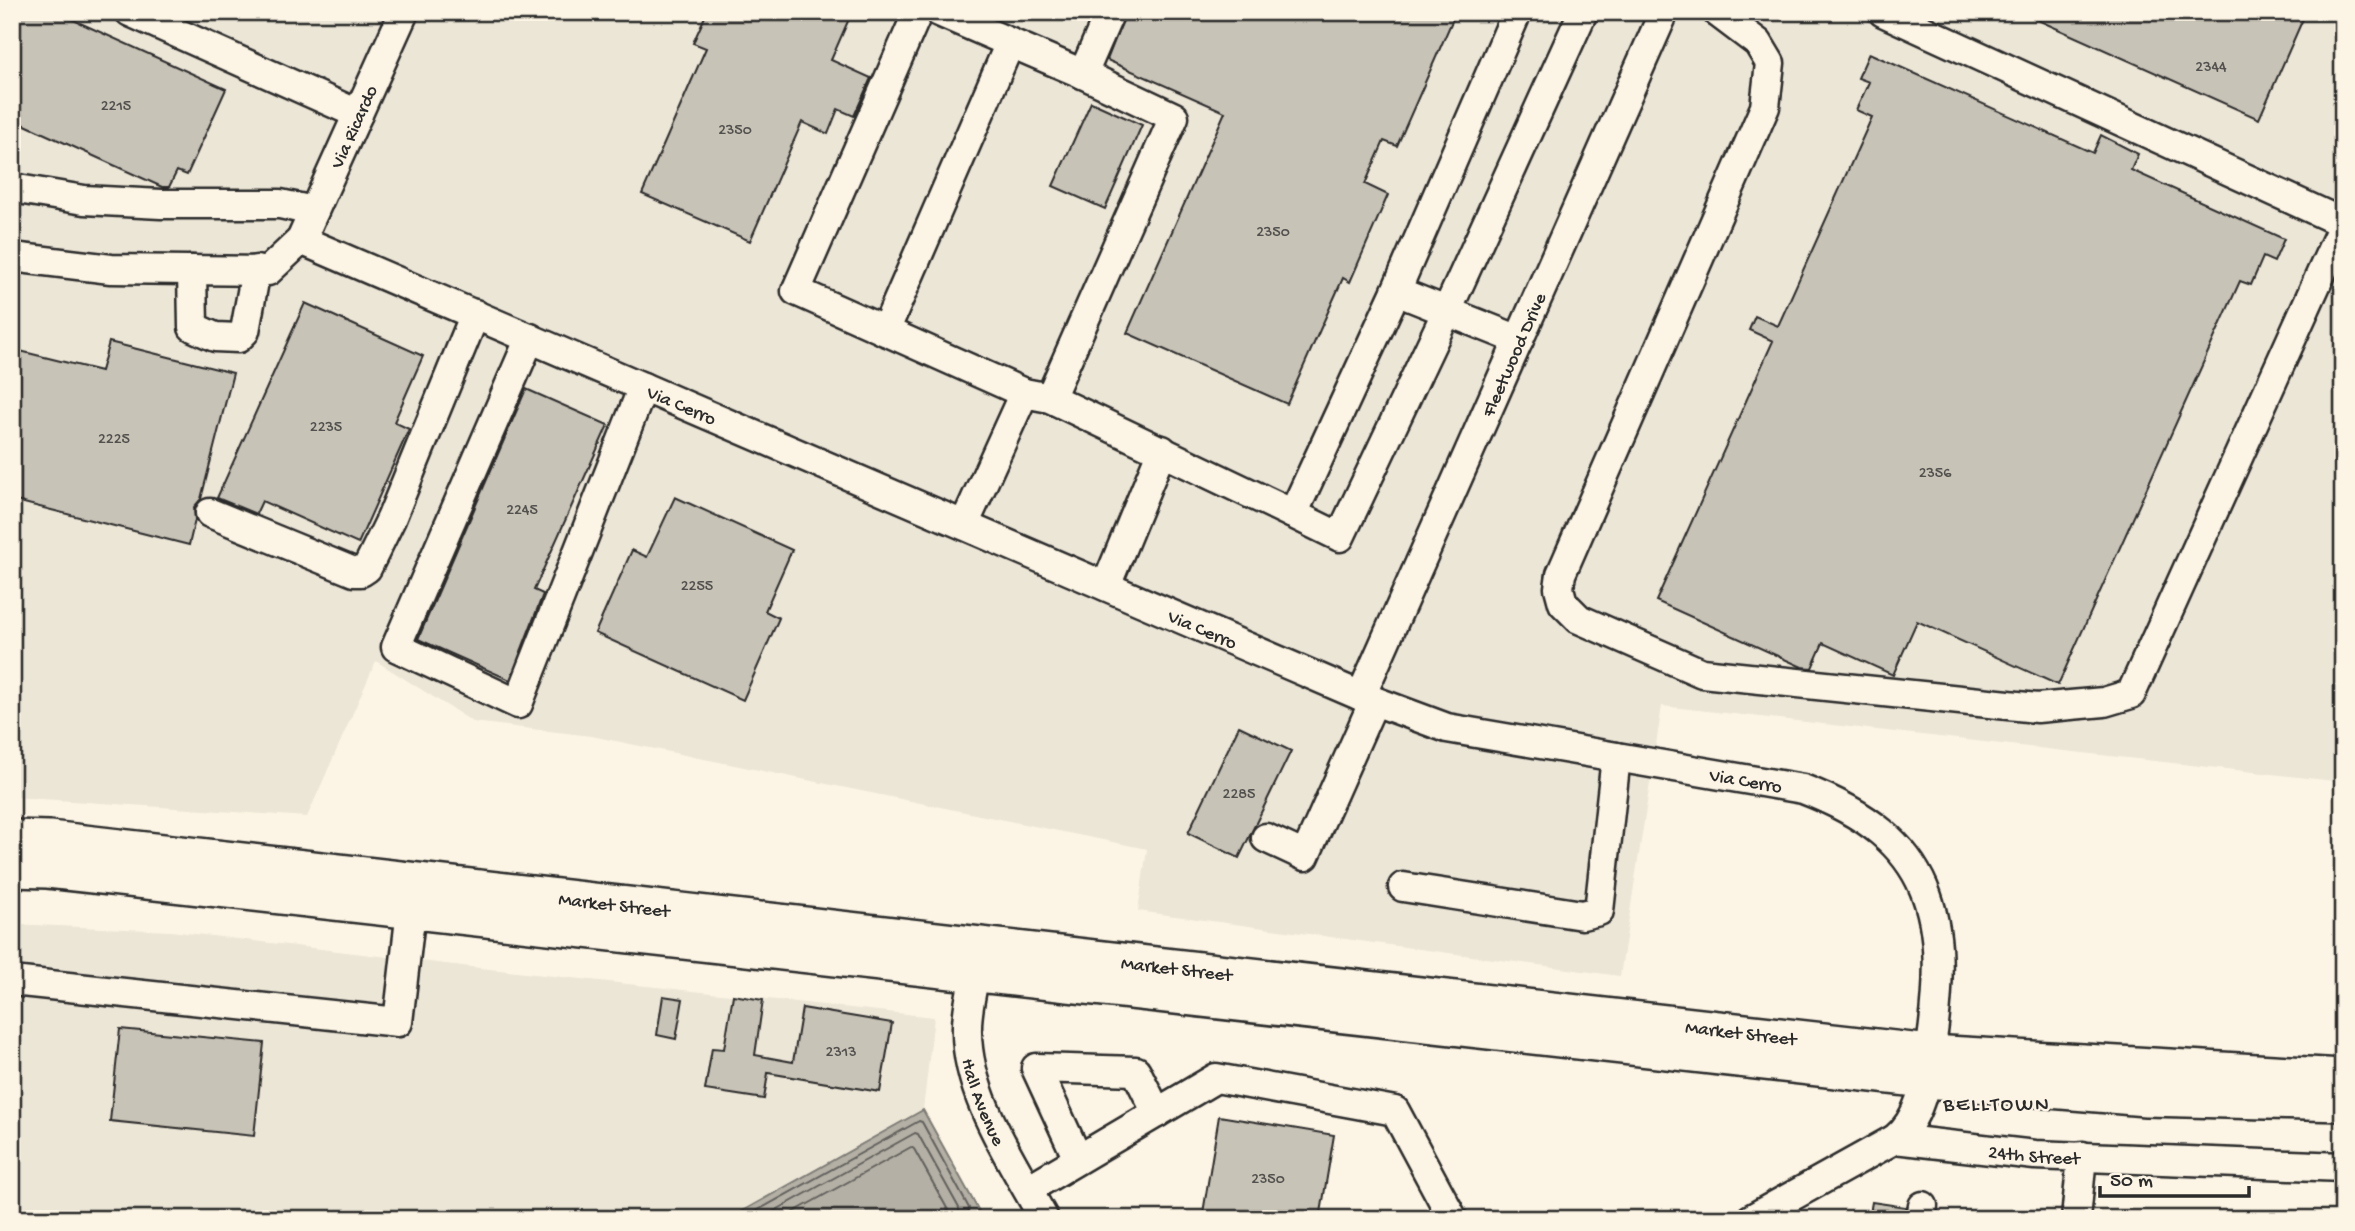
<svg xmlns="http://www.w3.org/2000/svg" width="2355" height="1231" font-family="'Gochi Hand',sans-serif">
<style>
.built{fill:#ece6d7}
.water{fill:#b4b0a5;stroke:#7d7b74;stroke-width:2}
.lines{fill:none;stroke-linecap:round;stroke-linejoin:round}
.shore{stroke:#62605c;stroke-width:2}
.building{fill:#c8c3b7;stroke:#2b2b2b;stroke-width:2}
.minor-casing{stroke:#2b2b2b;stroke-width:33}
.major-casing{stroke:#2b2b2b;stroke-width:40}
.minor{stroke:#fcf5e5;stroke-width:28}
.major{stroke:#fcf5e5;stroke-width:35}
.labels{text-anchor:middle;stroke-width:5;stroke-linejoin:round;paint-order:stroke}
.number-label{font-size:16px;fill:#52514e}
.street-label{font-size:19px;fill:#2b2b2b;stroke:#fcf5e5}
.neighbourhood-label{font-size:21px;letter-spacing:2px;fill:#2b2b2b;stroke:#fcf5e5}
</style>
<rect width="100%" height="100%" fill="#fcf5e5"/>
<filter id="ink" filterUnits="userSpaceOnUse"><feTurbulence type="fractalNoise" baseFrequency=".0143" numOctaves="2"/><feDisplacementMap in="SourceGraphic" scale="14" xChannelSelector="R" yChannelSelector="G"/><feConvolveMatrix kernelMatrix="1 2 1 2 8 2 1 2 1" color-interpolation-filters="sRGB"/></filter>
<g filter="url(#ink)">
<g class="built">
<path d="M12 12H2343V782L1662 706 1620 976 1138 911 1147 849 591 736 473 722 376 661 307 817 12 797Z"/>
<path d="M12 924 171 931 471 967 934 1017 923 1110 728 1219H12Z"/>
</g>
<path class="water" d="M923 1110 980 1213 969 1219H728Z"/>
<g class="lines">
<g class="shore">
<path d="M742 1219 919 1121 922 1122 969 1208 967 1219"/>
<path d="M760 1219 915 1133 918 1134 959 1208V1219"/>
<path d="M781 1219 911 1147 914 1149 948 1210V1219"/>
</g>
</g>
<g class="building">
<path d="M12 12H56L226 89 187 175 177 171 169 187H162L12 119Z"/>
<path d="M707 12H852L831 60 871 78 854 116 838 109 828 134 802 122 750 241 642 194 706 48 693 43Z"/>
<path d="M1126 12H1456L1397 146 1384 141 1365 184 1388 195 1350 282 1343 278 1287 404 1127 333 1225 112 1107 60Z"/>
<path d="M2020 12H2306L2259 119Z"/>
<path d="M1869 53 2093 153 2101 135 2138 154 2131 170 2284 239 2274 262 2263 257 2251 285 2240 281 2058 685 1917 621 1893 675 1823 643 1812 668 1802 667 1656 601 1773 341 1749 330 1755 316 1778 326 1872 117 1856 110 1869 82 1858 78Z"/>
<path d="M1091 102 1142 125 1105 209 1053 186Z"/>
<path d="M305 303 423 356 394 422 409 429 358 544 262 501 256 514 217 498Z"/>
<path d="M109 342 233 373 201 499 194 507 195 520 189 545 12 500V349L101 371Z"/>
<path d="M526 389 608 425 534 590 543 594 510 680 418 639Z"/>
<path d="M675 497 792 550 765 611 779 618 743 700 595 633 632 550 647 557Z"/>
<path d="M1239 726 1291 751 1239 858 1188 833Z"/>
<path d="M733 995 763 1000 755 1055 793 1062 802 1008 892 1023 880 1092 768 1073 764 1099 705 1090 712 1048 724 1049Z"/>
<path d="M663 996 683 999 676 1039 657 1035Z"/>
<path d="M120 1029 264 1043 254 1136 110 1121Z"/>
<path d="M1219 1116 1334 1135 1320 1219H1202Z"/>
<path d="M1872 1202 1906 1207 1905 1219H1869Z"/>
</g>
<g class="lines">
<g class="minor-casing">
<g id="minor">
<path d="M130 12 358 114"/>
<path d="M918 12 796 291 1024 393"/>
<path d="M939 12 1083 74"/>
<path d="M1517 12 1396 291 1293 514 1340 537 1447 311 1583 12"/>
<path d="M1717 12 1758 43 1770 63 1765 107 1561 574 1559 588 1563 603 1579 619 1702 673 2037 708 2104 702 2131 694 2343 225"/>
<path d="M1883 12 2343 223"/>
<path d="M12 188 84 200 161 204H280L314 211"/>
<path id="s1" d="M301 240 1361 696 1447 728 1803 789C1935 839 1950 917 1931 1047 1926 1079 1922 1117 1895 1139L1751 1219"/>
<path id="s2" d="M12 257 111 269 268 271 301 240 404 12"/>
<path d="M192 270 193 327 215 337 238 338 245 331 256 270"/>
<path d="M1396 291 1519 340"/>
<path d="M885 331 1010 43"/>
<path d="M530 338 396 647 518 704 643 387"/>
<path d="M1050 398 1174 117 1083 74 1110 12"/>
<path d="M210 513 354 572H361L367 568 391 519 475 314"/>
<path d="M964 525 1024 393 1050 398 1293 514"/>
<path d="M1106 586 1162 450"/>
<path id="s3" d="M1361 696 1664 12"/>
<path d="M1266 838 1305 856 1374 701"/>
<path d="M1403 887 1582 915 1599 911 1616 757"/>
<path id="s4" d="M978 953C976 977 967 1003 967 1027 965 1094 1013 1162 1044 1219"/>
<path d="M12 981 398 1022 411 910"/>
<path id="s5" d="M1895 1139 2035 1155 2343 1167"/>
<path d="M1078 1159 1036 1068 1136 1071 1157 1113"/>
<path d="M1028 1189 1216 1078 1395 1111 1453 1219"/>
<path d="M1921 1219 1923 1206"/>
<path d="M2076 1219 2082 1156"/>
</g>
</g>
<g class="major-casing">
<g id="major">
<path id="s6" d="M12 838 49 839 1930 1053 2343 1077"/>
<path d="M12 869 48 870 1926 1080 2146 1098 2343 1103"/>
</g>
</g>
<use href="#minor" class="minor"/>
<use href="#major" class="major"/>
</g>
</g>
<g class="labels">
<g class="number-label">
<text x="2211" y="71">2344</text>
<text x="116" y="110">2215</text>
<text x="735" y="134">2350</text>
<text x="1273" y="236">2350</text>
<text x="326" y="431">2235</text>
<text x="114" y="443">2225</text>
<text x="1935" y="477">2356</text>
<text x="522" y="514">2245</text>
<text x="697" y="590">2255</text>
<text x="1239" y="798">2285</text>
<text x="841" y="1056">2313</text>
<text x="1268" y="1183">2350</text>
</g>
<g class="street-label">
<text dy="7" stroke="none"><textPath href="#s2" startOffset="427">Via Ricardo</textPath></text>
<text dy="7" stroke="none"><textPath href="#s3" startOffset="374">Fleetwood Drive</textPath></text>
<text dy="7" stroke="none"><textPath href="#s1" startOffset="415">Via Cerro</textPath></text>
<text dy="7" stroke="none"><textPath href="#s1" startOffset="982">Via Cerro</textPath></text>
<text dy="7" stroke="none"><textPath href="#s1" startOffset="1549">Via Cerro</textPath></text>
<text dy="7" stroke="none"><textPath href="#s6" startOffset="606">Market Street</textPath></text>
<text dy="7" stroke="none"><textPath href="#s6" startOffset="1172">Market Street</textPath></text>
<text dy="7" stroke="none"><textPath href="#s6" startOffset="1740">Market Street</textPath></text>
<text dy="7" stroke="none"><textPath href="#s4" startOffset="152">Hall Avenue</textPath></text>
<text dy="7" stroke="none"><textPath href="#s5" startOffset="140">24th Street</textPath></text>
</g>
<g class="neighbourhood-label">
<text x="1997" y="1110">BELLTOWN</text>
</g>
</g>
<rect width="2355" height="1231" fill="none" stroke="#fcf5e5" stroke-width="42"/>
<rect x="21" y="21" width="2313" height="1189" fill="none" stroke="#2b2b2b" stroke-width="2.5" filter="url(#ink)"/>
<path d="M2100 1186v10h149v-10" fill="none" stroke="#2b2b2b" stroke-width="3.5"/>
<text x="2110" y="1186" font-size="21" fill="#2b2b2b" stroke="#fcf5e5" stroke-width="5" paint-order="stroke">50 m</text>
</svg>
